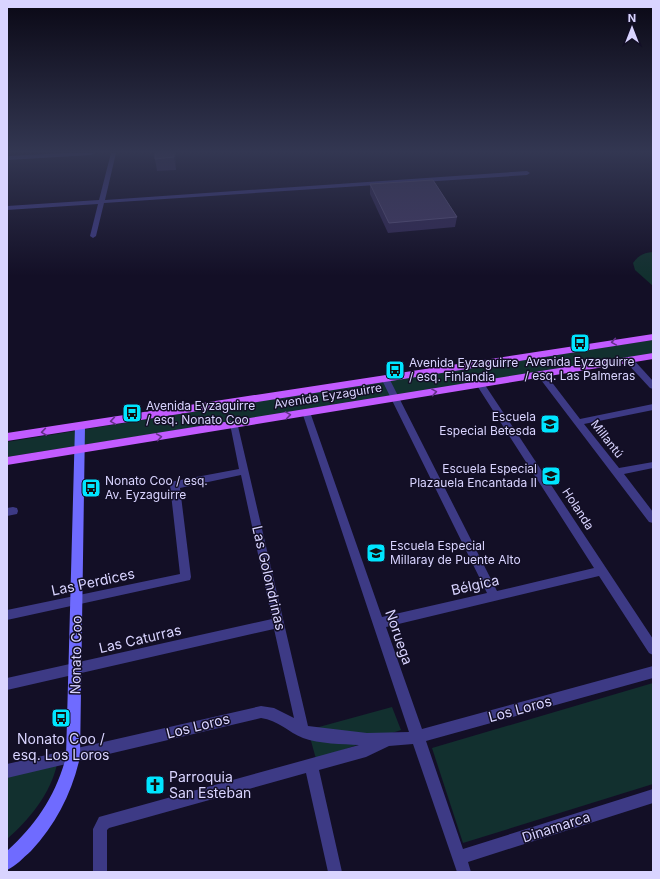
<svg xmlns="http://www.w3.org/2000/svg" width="660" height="879" font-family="Inter,sans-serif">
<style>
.green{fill:#12302f}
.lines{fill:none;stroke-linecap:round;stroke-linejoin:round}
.street{fill:#3d3a85;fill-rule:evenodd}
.secondary{fill:#6f6bff;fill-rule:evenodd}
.primary{fill:#c25bff;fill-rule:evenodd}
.wall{fill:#312854}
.shaded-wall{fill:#1d163a}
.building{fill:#433a66;stroke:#5a527e}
.oneway{stroke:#623188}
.labels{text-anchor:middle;stroke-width:3;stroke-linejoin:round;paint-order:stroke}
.poi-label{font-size:12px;fill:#d9d4ff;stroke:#130f26;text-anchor:start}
.street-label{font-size:12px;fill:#d9d4ff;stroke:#130f26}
.near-street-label{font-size:14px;fill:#d9d4ff;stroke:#130f26}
.near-poi-label{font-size:14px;fill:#d9d4ff;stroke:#130f26}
</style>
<rect width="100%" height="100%" fill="#130f26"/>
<g class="green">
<path d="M653 252V286L635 270 633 263C639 255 643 253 653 252Z"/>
<path d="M653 340V355L7 457V442L413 376Z"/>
<path d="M653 683V784L463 843 432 748Z"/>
<path d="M392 707 401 730 316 759 308 730Z"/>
<path d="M57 764C51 793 29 820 7 839V777Z"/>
</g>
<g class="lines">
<g class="street">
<path d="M66 153H94L91 155 7 160V156Z"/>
<path d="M111 153H116L105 200 527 171 530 173 527 175 104 203 96 236 93 238 90 236 98 204 7 210V206L99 200Z"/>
<path d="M626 358H632L653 381V389L650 388 626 362 625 360Z"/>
<path d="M541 371 544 372 580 419 653 404V410L584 424 619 468 653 462V468L624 474 653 512V523L649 522 538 376 537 374 538 372Z"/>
<path d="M385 375 389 378 497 591 594 568 476 384 480 381 483 382 653 639V655L649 653 599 576 386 627 422 729 653 666V678L426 741 463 849 653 789V803L468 862 471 872H457L413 744 389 746 366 757 319 770 342 872H328L306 773 109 828 107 830V872H93V829L99 817 359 745C343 744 319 744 303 738 288 732 278 720 261 718L7 778V764L261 706 274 708 294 718 274 629 7 690V678L272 619 241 475 180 488 191 577 190 580 7 620V610L180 574 170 485 172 482 175 481 239 469 230 424 234 421 237 422 308 726 367 733 409 732 302 412 303 410 306 409 310 412 382 617 487 593 381 378Z"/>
<path d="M13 507 17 508 18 511 17 514 7 516V508Z"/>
</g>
<path class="secondary" d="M80 423 85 426 80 757C72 793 56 824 31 851 23 858 16 866 7 870V851C36 825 56 795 66 757L75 426Z"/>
<g class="primary">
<path d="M653 334V340L7 441V433Z"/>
<path d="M653 353V359L7 465V457Z"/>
</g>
</g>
<g class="wall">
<path d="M176 153V170L157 171 155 159Z"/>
<path d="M370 184 457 217 455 227 388 233 370 194Z"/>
</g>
<path class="shaded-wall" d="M174 153H176V170L174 157Z"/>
<g class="building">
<path d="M155 153H174V157L155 159Z"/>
<path d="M433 180 457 217 389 223 370 184Z"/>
</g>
<defs><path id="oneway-chevron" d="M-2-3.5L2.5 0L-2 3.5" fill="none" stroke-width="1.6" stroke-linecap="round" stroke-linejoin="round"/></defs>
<g class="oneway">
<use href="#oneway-chevron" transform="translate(614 342) rotate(171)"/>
<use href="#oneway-chevron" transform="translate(434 392) rotate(-9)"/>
<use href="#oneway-chevron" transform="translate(288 415) rotate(-9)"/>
<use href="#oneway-chevron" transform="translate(113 421) rotate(171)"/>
<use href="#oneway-chevron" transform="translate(44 432) rotate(172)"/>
<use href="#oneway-chevron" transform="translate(159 437) rotate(-9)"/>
</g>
<linearGradient id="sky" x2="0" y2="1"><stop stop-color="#0a0815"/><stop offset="0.55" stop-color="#333752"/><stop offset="1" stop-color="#333752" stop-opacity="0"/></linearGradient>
<rect width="660" height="276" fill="url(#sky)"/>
<defs>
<g id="bus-square" transform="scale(1)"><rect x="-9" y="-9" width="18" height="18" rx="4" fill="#00e5ff" stroke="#130f26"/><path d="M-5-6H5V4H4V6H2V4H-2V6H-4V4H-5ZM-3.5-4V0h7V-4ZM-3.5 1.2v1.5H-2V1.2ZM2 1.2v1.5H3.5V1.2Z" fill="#111"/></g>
<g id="school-square" transform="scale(1)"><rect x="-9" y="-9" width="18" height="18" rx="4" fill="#00e5ff" stroke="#130f26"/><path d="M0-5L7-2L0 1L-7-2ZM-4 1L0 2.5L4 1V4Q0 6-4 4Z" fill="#111"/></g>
<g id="church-square" transform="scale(1)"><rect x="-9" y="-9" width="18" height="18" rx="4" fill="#00e5ff" stroke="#130f26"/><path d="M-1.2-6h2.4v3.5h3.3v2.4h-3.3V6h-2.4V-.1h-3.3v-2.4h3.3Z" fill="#111"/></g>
</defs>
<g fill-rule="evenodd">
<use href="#bus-square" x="580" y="343"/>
<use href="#bus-square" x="395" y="370"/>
<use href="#bus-square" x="132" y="413"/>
<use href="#school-square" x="550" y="424"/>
<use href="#school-square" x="551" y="476"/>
<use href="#bus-square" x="91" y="488"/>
<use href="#school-square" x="376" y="553"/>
<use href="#bus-square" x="61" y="718"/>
<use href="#church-square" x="155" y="785"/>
</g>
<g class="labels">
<g class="poi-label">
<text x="580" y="366" text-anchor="middle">Avenida Eyzaguirre<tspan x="580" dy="14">/ esq. Las Palmeras</tspan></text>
<text x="409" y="367">Avenida Eyzaguirre<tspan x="409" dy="14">/ esq. Finlandia</tspan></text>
<text x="146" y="410">Avenida Eyzaguirre<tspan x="146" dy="14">/ esq. Nonato Coo</tspan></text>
<text x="536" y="421" text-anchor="end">Escuela<tspan x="536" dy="14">Especial Betesda</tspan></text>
<text x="537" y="473" text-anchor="end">Escuela Especial<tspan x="537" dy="14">Plazauela Encantada II</tspan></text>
<text x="105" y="485">Nonato Coo / esq.<tspan x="105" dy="14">Av. Eyzaguirre</tspan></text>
<text x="390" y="550">Escuela Especial<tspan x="390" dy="14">Millaray de Puente Alto</tspan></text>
</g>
<g class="street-label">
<text transform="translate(328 396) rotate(-9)" y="4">Avenida Eyzaguirre</text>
<text transform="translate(607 439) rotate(52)" y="4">Millantú</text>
<text transform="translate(578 509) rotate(57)" y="4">Holanda</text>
</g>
<g class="near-street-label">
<text transform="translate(269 578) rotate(77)" y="5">Las Golondrinas</text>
<text transform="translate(93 582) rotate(-12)" y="5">Las Perdices</text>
<text transform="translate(475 585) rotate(-13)" y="5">Bélgica</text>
<text transform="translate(399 637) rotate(71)" y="5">Noruega</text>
<text transform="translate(140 639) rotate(-13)" y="5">Las Caturras</text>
<text transform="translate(76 655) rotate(-89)" y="5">Nonato Coo</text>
<text transform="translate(520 709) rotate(-15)" y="5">Los Loros</text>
<text transform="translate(198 726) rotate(-14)" y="5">Los Loros</text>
<text transform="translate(556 827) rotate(-18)" y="5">Dinamarca</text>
</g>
<g class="near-poi-label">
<text x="61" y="744">Nonato Coo /<tspan x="61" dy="16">esq. Los Loros</tspan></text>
<text x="169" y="782" text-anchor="start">Parroquia<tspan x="169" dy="16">San Esteban</tspan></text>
</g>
</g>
<rect width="660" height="879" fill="none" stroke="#d9d4ff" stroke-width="16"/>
<g transform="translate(632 28)" stroke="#130f26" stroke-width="3" paint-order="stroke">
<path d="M0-3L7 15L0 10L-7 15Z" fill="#d9d4ff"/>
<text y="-6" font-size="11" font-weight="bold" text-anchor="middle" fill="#d9d4ff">N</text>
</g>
</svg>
